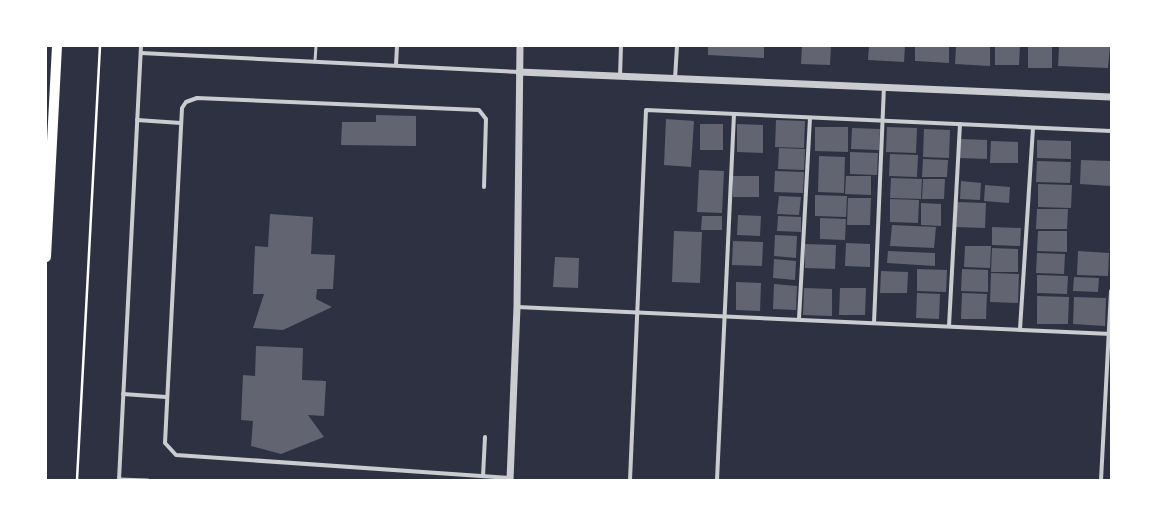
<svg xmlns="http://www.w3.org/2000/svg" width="1157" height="526" font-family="'Times New Roman',serif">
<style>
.building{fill:#626471}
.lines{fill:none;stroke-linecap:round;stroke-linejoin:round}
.path{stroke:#fff;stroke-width:2.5}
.service{stroke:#caccd0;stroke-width:3}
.minor{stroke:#caccd0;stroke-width:4}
.tertiary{stroke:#caccd0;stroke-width:7}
.primary{stroke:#fff;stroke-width:10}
</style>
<rect width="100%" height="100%" fill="#2d3142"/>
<g class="building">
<path d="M708 46H764V58L708 55Z"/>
<path d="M802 46H831L830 65 801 64Z"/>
<path d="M869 46H905L904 62 868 60Z"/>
<path d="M915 46H949V63L915 61Z"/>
<path d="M956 46H990V66L955 64Z"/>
<path d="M995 46H1020L1019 65H995Z"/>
<rect x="1028" y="46" width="24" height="22"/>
<path d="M1059 46H1110L1108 68 1058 66Z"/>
<path d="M376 115 416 116V146L341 145 342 122H376Z"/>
<path d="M666 119 694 121 691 167 664 165Z"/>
<path d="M776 120 805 121 804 148 775 147Z"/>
<rect x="700" y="124" width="23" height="26"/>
<path d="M737 124 763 125V153L737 152Z"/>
<path d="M815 127H848V152L815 151Z"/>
<path d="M887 127 917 128 916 153 886 152Z"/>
<path d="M852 128 880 129 879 150 851 149Z"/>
<path d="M924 129 950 130 949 158 923 157Z"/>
<path d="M960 139 987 140V159L959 158Z"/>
<path d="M1037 140 1071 141V159L1037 158Z"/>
<path d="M991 141 1018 142V163H990Z"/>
<path d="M779 148 805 149 804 170 778 169Z"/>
<path d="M850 152 878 153 877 175 850 174Z"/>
<path d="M890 154 918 155 917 177 889 176Z"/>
<path d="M819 156 845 157 844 193 818 192Z"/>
<path d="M923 159 948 160 947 177H922Z"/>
<path d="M1081 160 1111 161V186L1080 184Z"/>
<path d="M1037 161 1071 162 1070 183 1036 182Z"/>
<path d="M699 170 724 171 722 213 697 212Z"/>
<path d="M775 171 804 172 803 193 774 192Z"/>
<rect x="733" y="176" width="26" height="21"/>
<path d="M846 176H871V195L845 194Z"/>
<path d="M891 178 922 179 921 199 890 198Z"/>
<path d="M923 179H945L944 199H922Z"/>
<path d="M961 181 981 183 980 200 960 199Z"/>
<path d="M1038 184 1072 185 1071 208 1038 207Z"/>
<path d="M985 185 1010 187 1009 203 984 201Z"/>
<path d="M815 195 847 196 846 217 815 216Z"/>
<path d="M779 196 801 197 799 215 777 214Z"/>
<path d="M848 198H871L870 225H847Z"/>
<path d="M890 199 919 200 918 223 890 222Z"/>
<path d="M957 202 986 203 985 228 956 227Z"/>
<path d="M921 203 941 204V226L921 225Z"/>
<path d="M1037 209H1068L1067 229H1036Z"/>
<path d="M270 214 313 217 311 254 335 255 333 289H317L316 299 332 307 283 330 253 328 264 294H253L255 246 268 247Z"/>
<path d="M738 215 761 216 760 236 737 235Z"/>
<path d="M702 216H722V230H701Z"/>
<path d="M778 216 801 217V232L777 231Z"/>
<path d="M820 218 846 219 845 240 820 239Z"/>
<path d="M892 225 936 227 934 248 890 246Z"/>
<path d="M992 227 1021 228 1020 246 992 245Z"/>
<path d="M674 231 702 232 700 283 672 282Z"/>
<path d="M1038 231H1067V252L1037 251Z"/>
<path d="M775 235 797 236 796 258 774 256Z"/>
<path d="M733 241 763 242 762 266 732 265Z"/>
<path d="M846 243 870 244V267L845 266Z"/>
<path d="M805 244 836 245 835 269 805 268Z"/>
<path d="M965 246H991L990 268 964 267Z"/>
<path d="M992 248 1018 249V272H991Z"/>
<path d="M888 251 935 253V266L887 263Z"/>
<path d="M1078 251 1109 253 1108 276 1077 275Z"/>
<path d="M1037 253 1065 254 1064 274 1036 273Z"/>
<path d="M555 257 579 258 578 288 553 287Z"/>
<path d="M774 259 796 261 795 280 773 278Z"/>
<path d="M917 269 947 270 946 292 917 291Z"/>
<path d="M962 269 988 270V292L961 291Z"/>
<path d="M881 271 908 272 907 293H880Z"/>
<path d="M991 273 1019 274 1018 303 990 302Z"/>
<path d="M1037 275 1068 276 1067 294 1037 293Z"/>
<path d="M1074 277 1099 278 1098 292 1073 291Z"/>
<path d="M736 282 761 283 760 311 736 310Z"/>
<path d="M774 284 797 286 796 310 773 309Z"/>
<path d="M804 288 832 289V316L803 315Z"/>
<path d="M840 288H866L865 315H839Z"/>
<path d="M917 293 940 294 939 319 916 318Z"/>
<path d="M962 293 987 294 986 319H961Z"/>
<path d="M1037 296 1069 297 1068 324H1037Z"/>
<path d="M1074 297 1106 298 1105 326 1073 324Z"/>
<path d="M256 346 303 348 302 380 326 381 324 416 308 415 324 437 281 454 251 446 253 421 241 420 243 375 255 376Z"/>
</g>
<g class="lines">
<path class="path" d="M77 480 100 46"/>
<g class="service">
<path d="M315 61 316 46"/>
<path d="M119 479 148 480"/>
</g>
<g class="minor">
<path d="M141 53 519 72"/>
<path d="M396 65 397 46"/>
<path d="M620 76 621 46"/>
<path d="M675 79 677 46"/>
<path d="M137 120 181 123"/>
<path d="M484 187 486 119 479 110 197 98 186 102 182 108 165 443 176 455 510 478"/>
<path d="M517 307 1111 334"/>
<path d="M799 319 810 118"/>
<path d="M874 323 884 86"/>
<path d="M949 326 960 124"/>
<path d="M1020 329 1033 128"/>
<path d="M123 394 166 397"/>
<path d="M483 476 485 437"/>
<path d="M119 480 141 46"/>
<path d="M630 480 646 110 1111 131"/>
<path d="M717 480 734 114"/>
<path d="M1101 480 1111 291"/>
</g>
<g class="tertiary">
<path d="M519 72 1111 97"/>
<path d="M510 480 517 307 520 46"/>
</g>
<path class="primary" d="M46 257 57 46"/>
</g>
<rect width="1157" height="526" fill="none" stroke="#ffffff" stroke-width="94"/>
</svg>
